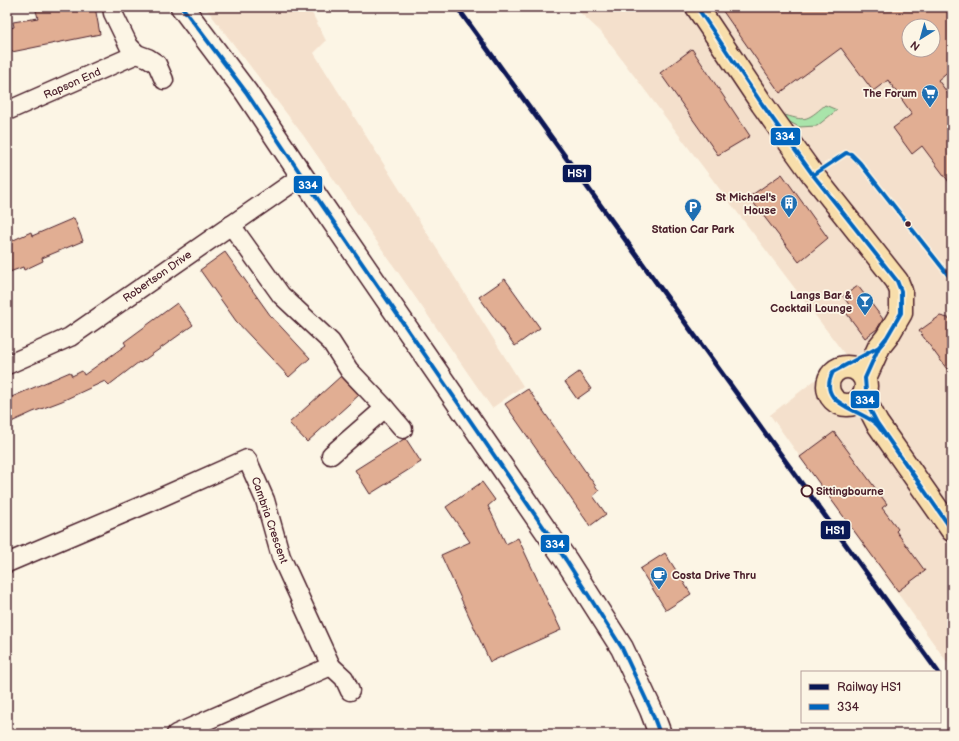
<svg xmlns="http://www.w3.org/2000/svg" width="959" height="741" font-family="'Balsamiq Sans',sans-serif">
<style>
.built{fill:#f4e0cc;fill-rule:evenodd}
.green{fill:#a9e4aa;stroke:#7a826a}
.building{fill:#e1ae93;stroke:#4a1f2b;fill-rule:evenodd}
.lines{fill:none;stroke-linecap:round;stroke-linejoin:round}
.street-casing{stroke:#4a1f2b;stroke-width:21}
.secondary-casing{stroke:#4a1f2b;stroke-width:25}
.primary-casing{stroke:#4a1f2b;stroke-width:25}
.street{stroke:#fcf5e5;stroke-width:18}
.secondary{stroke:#fcf5e5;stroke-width:22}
.primary{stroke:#f8deab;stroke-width:22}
.bus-1-casing{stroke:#fcf5e5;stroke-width:7}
.bus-1{stroke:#0065bd;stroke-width:4}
.rail-1-casing{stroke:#fcf5e5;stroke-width:8}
.rail-1{stroke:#091855;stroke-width:5}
.bus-dot{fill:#4a1f2b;stroke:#fcf5e5;stroke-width:1.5}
.stop-dot{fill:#fcf5e5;stroke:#4a1f2b;stroke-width:2}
.labels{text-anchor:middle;stroke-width:3.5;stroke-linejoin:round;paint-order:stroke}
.street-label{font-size:11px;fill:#4a1f2b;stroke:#fcf5e5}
.poi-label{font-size:11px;font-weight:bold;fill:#4a1f2b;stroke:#fcf5e5;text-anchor:end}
.stop-label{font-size:11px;font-weight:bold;fill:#4a1f2b;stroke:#fcf5e5;text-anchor:start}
.line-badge{stroke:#fcf5e5;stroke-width:1.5}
.badge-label{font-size:11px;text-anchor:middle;font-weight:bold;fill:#fff}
</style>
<rect width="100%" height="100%" fill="#fcf5e5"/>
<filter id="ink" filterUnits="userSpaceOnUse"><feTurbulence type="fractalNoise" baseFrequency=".025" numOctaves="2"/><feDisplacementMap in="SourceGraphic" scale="8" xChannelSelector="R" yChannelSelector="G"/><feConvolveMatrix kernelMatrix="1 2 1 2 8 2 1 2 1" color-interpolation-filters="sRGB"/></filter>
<g filter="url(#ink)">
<g class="built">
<path d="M205 7H309L326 41 314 53 523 386 492 408 303 135Z"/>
<path d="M574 7H952V669L770 415 846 356 601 32ZM909 26H933V50H909Z"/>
</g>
<path class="green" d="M825 105 837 110 817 126 799 127 786 120 781 114C806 121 805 122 825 105Z"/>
<g class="building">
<path d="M35 7H95L100 34 7 53V29L14 27 13 22 38 18Z"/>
<path d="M720 7H952V68L938 80 952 99V186L922 146 912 154 893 128 912 114 888 80 873 91 841 48 780 93ZM909 26H933V50H909Z"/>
<path d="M692 49 750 136 718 155 660 73Z"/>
<path d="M782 174 828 238 799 262 749 197Z"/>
<path d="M74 218 83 241 42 258 43 261 24 270 23 267 7 273V243L31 232 32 236Z"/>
<path d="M225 252 270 315 310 358 289 377 236 321 200 270Z"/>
<path d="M505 279 540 328 515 346 479 297Z"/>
<path d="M858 286 883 319 877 329 865 338 844 310 850 306 843 296Z"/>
<path d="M177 303 193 325 140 363 139 362 109 385 105 381 62 401 33 412 7 424V399L70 372 72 376 82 371 84 375 126 345 124 342Z"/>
<path d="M940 316 952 319V376L919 331Z"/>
<path d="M579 372 591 389 577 399 565 382Z"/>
<path d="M341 376 359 395 307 442 289 423Z"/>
<path d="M528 389 599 491 593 496 606 514 590 526 505 404Z"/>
<path d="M834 432 887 504 882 508 898 529 896 531 925 571 898 591 800 457Z"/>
<path d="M404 439H406L421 462 370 494 355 470Z"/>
<path d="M482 482 495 500 488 506 506 544 518 538 561 630 490 662 441 555 470 542 446 507Z"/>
<path d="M665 553 691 594 666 610 640 569Z"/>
</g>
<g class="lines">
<g class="street-casing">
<g id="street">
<path d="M112 7 113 13 129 46 137 54 148 58 157 64 164 80"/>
<path d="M7 111 137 54"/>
<path d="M231 225 281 295 331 342 349 370 385 408 331 455"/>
<path d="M7 365 70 337 302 176"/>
<path d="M385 408 403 429"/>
<path d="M7 563 146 504 247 459 265 500 281 557 331 666 176 734"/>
<path d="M331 666 344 678 350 691"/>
</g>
</g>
<g class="secondary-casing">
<path id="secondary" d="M182 7 246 92 302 176 566 560 622 648 651 710 660 734"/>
</g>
<g class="primary-casing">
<g id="primary">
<path d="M697 7 762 104 813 175 897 281 901 291V313L887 337 879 347 865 378"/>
<circle cx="847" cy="386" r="19"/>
<path d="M863 396 877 423 952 530"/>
</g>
</g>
<use href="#street" class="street"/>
<use href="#secondary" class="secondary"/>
<use href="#primary" class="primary"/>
<g class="bus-1-casing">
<g id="bus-1">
<path d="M182 7 246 92 302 176 566 560 622 648 651 710 660 734"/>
<path d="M697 7 762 104 813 175 897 281 901 291V313L887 337 879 347 865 378 866 391 863 396 877 423 952 530"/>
<path d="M813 175 846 153 851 154 860 163 952 280"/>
<path d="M881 430C868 408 814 408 833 372L879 347 886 339"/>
</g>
</g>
<use href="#bus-1" class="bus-1"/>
<g class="rail-1-casing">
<path id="rail-1" d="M457 7 938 672"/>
</g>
<use href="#rail-1" class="rail-1"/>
</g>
</g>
<defs>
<g id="supermarket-pin" transform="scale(0.9)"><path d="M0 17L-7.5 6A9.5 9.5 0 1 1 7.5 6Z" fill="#1f6fb2" stroke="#fcf5e5"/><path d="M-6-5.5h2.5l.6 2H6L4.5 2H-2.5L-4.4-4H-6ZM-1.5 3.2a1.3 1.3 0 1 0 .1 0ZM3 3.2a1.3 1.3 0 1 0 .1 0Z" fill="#fff"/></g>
<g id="building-pin" transform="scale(0.9)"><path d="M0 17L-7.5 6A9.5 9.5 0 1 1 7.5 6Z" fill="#1f6fb2" stroke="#fcf5e5"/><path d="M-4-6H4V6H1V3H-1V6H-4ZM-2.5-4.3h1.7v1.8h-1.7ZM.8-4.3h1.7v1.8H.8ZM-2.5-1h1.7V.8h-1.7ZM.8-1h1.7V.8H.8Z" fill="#fff"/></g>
<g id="parking-pin" transform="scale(0.9)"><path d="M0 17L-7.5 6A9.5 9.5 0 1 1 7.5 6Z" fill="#1f6fb2" stroke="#fcf5e5"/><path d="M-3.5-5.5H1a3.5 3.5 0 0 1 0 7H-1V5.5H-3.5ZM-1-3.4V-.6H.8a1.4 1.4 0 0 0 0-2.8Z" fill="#fff"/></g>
<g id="bar-pin" transform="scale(0.9)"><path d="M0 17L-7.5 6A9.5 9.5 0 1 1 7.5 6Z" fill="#1f6fb2" stroke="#fcf5e5"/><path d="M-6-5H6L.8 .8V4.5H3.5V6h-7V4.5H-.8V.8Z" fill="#fff"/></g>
<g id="cafe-pin" transform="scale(0.9)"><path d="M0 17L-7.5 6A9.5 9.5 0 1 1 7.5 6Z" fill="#1f6fb2" stroke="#fcf5e5"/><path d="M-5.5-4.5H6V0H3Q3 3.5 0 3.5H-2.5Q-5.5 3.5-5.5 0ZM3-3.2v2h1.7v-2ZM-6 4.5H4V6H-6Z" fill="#fff"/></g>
</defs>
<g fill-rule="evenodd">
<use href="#supermarket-pin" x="930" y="93"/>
<use href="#building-pin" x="789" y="203"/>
<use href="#parking-pin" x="693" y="207"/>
<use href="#bar-pin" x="865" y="301"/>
<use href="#cafe-pin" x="659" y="575"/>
</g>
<circle class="bus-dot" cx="908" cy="224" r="3.5"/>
<circle class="stop-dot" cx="807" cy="491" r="5.5"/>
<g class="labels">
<g class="street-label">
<text transform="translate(72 83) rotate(-24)" y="4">Rapson End</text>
<text transform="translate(157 276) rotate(-35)" y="4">Robertson Drive</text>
<text transform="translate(270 520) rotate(71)" y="4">Cambria Crescent</text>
</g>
<g class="poi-label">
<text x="917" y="97">The Forum</text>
<text x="776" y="201">St Michael's<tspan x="776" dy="13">House</tspan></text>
<text x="693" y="233" text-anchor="middle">Station Car Park</text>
<text x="852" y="299">Langs Bar &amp;<tspan x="852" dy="13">Cocktail Lounge</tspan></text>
<text x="672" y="579" text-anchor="start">Costa Drive Thru</text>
</g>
<g class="stop-label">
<text x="816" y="495">Sittingbourne</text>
</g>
</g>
<g class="line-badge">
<rect x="770" y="127" width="31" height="19" rx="4" fill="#0065bd"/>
<rect x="562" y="164" width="30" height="19" rx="4" fill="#091855"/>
<rect x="293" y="175" width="30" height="19" rx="4" fill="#0065bd"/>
<rect x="850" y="390" width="30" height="19" rx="4" fill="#0065bd"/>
<rect x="820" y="520" width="31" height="20" rx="4" fill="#091855"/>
<rect x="540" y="534" width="30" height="19" rx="4" fill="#0065bd"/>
</g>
<g class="badge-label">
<text x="785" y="140">334</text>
<text x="577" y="177">HS1</text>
<text x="308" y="189">334</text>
<text x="865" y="404">334</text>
<text x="835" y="534">HS1</text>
<text x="555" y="548">334</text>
</g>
<rect width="959" height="741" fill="none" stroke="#fcf5e5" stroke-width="24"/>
<rect x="12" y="12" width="935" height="717" fill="none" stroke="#4a1f2b" stroke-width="1.5" filter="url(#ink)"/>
<rect x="801" y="671" width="140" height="52" fill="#fcf5e5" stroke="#b59f9b"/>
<rect x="809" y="684" width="20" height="6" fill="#091855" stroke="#b59f9b"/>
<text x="837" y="691" font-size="12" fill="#4a1f2b">Railway HS1</text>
<rect x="809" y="704" width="20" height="6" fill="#0065bd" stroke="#b59f9b"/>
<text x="837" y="711" font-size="12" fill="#4a1f2b">334</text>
<g transform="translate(921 38) rotate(217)"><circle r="19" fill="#fcf5e5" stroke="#b59f9b"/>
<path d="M0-3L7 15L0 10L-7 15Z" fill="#1f6fb2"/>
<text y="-6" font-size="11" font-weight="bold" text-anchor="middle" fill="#4a1f2b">N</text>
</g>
</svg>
